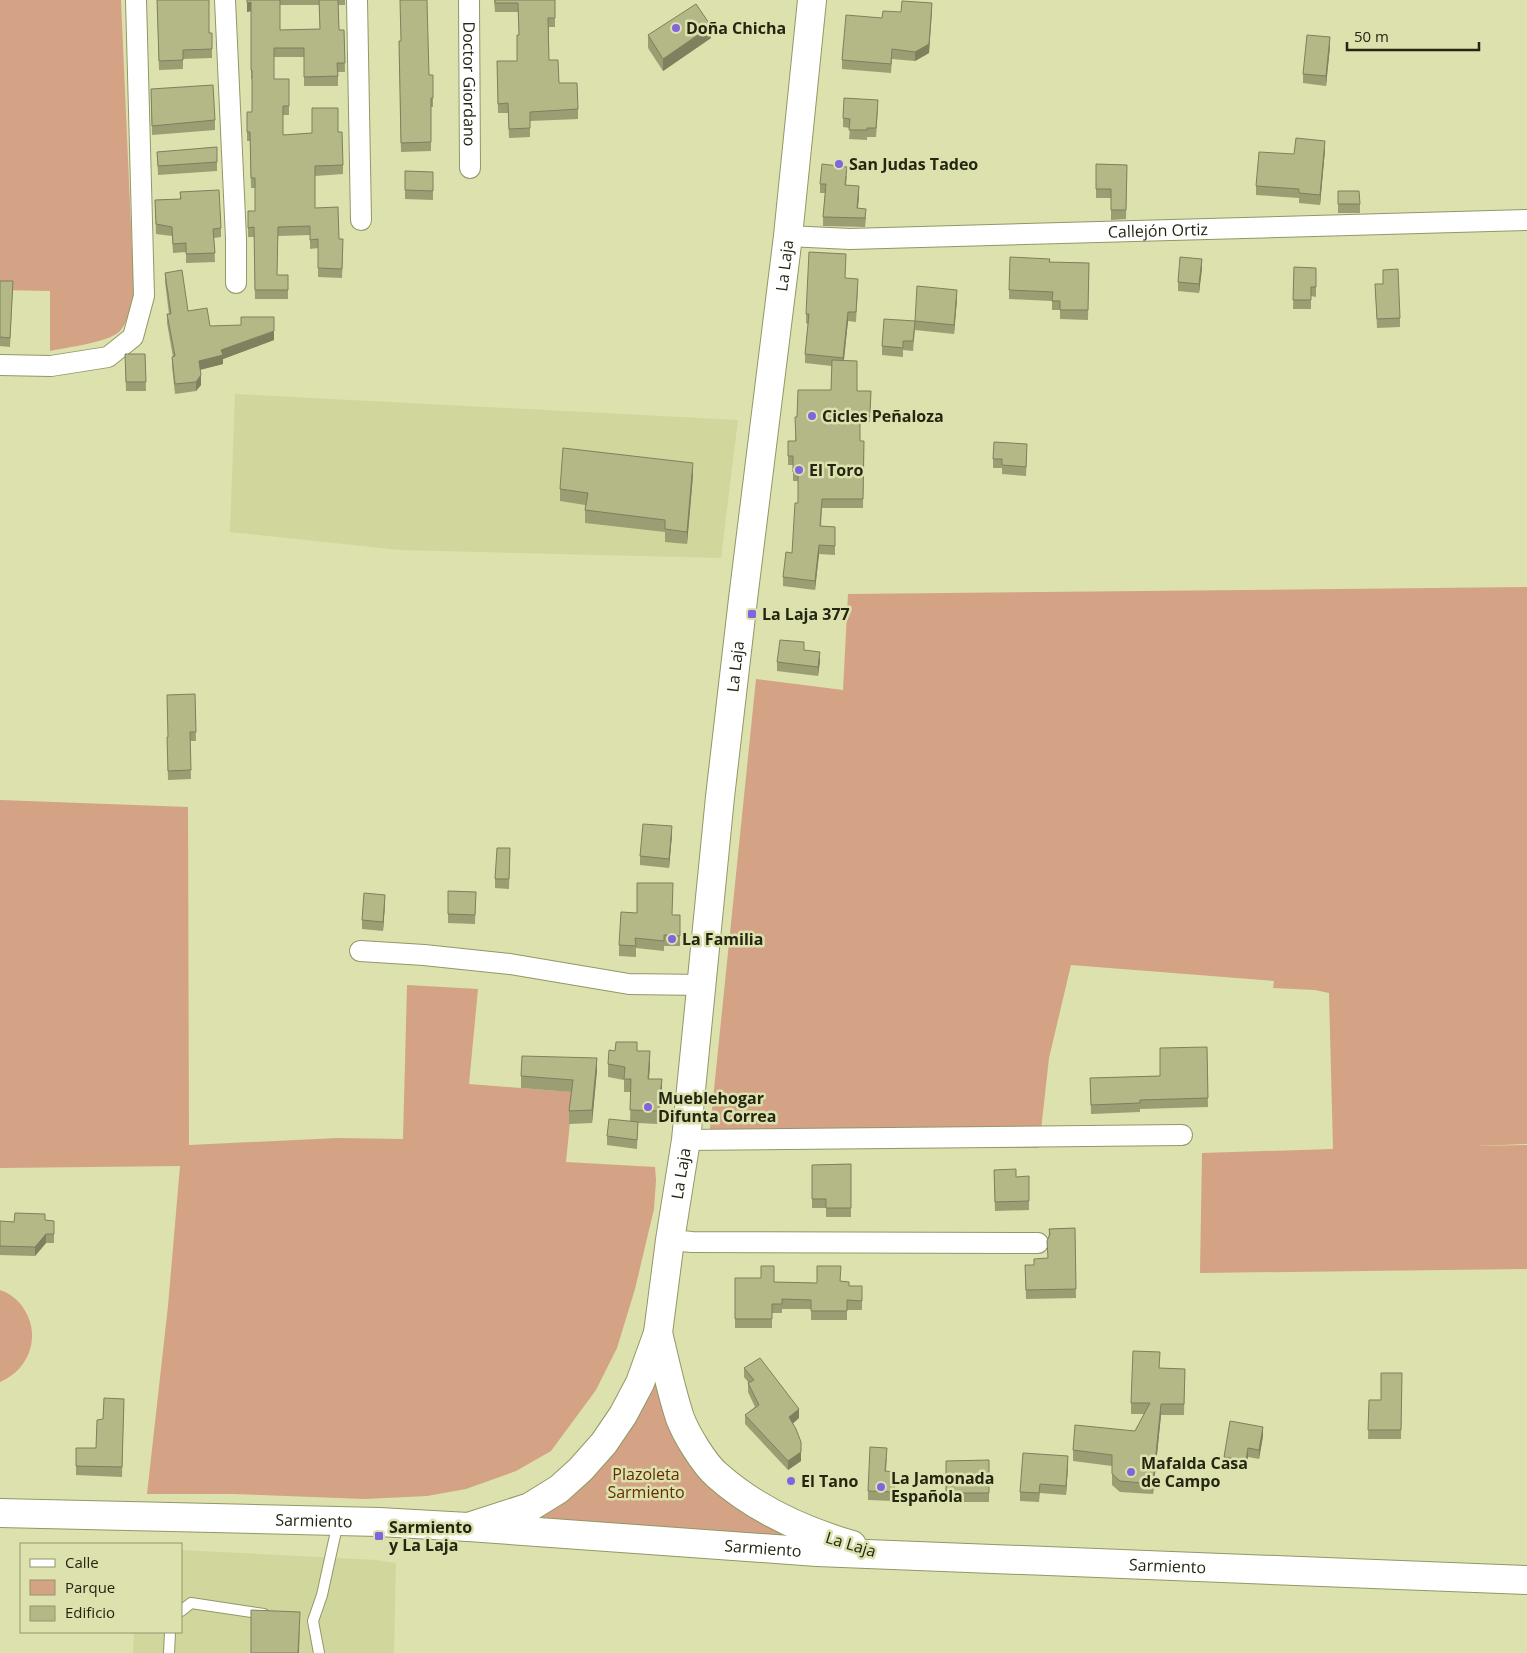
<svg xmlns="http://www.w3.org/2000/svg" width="1527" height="1653" font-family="'Open Sans',sans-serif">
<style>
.built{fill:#d1d69c}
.green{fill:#d4a285}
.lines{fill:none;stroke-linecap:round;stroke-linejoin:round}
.lane-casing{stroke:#939766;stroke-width:12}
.street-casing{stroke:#939766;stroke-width:22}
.secondary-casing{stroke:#939766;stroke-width:30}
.lane{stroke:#fff;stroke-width:10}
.street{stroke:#fff;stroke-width:20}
.secondary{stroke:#fff;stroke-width:28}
.wall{fill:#9b9d73;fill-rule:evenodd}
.shaded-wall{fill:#7e805e}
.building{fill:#b4b786;stroke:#7e805e}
.poi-dot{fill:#8364df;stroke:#dce1ad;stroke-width:2}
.labels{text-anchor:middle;stroke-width:5;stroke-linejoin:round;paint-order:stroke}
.poi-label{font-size:16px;font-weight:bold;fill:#252612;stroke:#dce1ad;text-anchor:start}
.street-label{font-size:16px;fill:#252612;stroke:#dce1ad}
.park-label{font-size:16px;fill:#642c00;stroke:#dce1ad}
</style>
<rect width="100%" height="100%" fill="#dce1ad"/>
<g class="built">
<path d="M235 394 738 420 721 558 400 550 230 532Z"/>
<path d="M181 1550 376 1560 396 1563 394 1653H133L134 1632H181Z"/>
</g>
<g class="green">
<path d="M0 0H121L134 296C131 306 127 325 119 332 106 343 67 347 50 351V291L0 290Z"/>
<path d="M1527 587V1144L1475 1146 1527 1145V1269L1200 1273 1202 1153 1333 1149 1329 993 1315 990 1273 988 1274 981 1071 965 1049 1058 1039 1148H708L756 679 843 690 848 594Z"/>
<path d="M0 800 188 807 189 1145 338 1138 403 1139 407 985 478 989 469 1084 573 1092 566 1162 655 1167 656 1180 654 1209 635 1289 617 1348 596 1390 551 1451 516 1471 466 1489 427 1496 365 1499 233 1494H147L168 1306 180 1166 0 1168Z"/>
<path d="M0 1290C9 1293 17 1299 22 1306 42 1333 31 1369 0 1382Z"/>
<path d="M656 1367 666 1413 808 1539 516 1525Z"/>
</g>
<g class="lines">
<g class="lane-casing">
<g id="lane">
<path d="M181 1611 191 1603 264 1614"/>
<path d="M169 1653 170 1632"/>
<path d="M319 1653 313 1621 322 1595 338 1522"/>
</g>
</g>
<g class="street-casing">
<g id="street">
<path d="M225 0 236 239V283"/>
<path d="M357 0 361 220"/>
<path id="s1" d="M469 0 470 168"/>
<path id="s2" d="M788 236 850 239 1527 220"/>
<path d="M0 365 51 366 108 357 133 337 144 296 136 0"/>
<path d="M360 951 424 955 510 964 629 984 701 985"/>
<path d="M686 1140 1182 1135"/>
<path d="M670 1240 692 1242 1038 1243"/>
</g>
</g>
<g class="secondary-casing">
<g id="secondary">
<path d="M658 1333C665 1361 671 1391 680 1418 686 1434 704 1464 717 1475 754 1508 804 1531 852 1545"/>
<path id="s3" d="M0 1513 379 1522 468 1527 817 1552 1527 1580"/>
<path id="s4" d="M468 1527 530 1507 559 1489 581 1469 604 1443 623 1415 640 1383 658 1333 670 1240 686 1140 720 797 743 599 788 236 812 0"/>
</g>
</g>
<use href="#lane" class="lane"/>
<use href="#street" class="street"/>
<use href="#secondary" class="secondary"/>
</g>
<g class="wall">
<path d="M157 0 209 33H212V58L183 59V69L159 70Z"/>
<path d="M247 0H345V5H338L339 30H344L345 72H338V86H304V57H274V79H289V115H283V135L338 132 343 165V174L315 176V208L339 239 343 248 342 278 318 277V248L310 249V235L278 236 277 275H288V299H255L254 237H248V211H255V188H251L250 141H247V112H252V79H251V11L247 12ZM280 5H319L320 29 280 30Z"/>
<path d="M494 0H555V27H549V60L559 83 578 109V119L530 121V137L509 138 508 113H498L497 61H517L519 35 518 12H495Z"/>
<path d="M901 12H932L929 53 915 61 892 59 891 73 842 69V60L882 18Z"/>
<path d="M648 35 711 38 663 71 648 48Z"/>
<path d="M399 41 429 75H433V107H431V151L401 152Z"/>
<path d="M1330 46 1326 86 1303 83V74Z"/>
<path d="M151 89 215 120V130L152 135Z"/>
<path d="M878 110 876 137H867V140L849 139 850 128 843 127V118Z"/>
<path d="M217 147V171L158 175 157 152Z"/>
<path d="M1325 150 1320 205 1299 203V198L1256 195V186L1294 154Z"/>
<path d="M1096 164 1127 165 1126 219 1111 220V198H1096Z"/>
<path d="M405 171 433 172V200L405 199Z"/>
<path d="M847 176 846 185 859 195 858 208 866 218 865 227 823 226V217L825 193H820V184Z"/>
<path d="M1338 191 1360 204V213H1338Z"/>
<path d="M180 192 221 228V237L214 238 215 262 186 263V252L173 253 172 236 156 234 155 200 180 199Z"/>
<path d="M1049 262 1089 263 1088 320 1060 319V310H1052V301L1009 299V290Z"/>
<path d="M1294 267 1316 268V297L1311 296V309H1293Z"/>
<path d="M1202 268 1199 293 1178 291V282Z"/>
<path d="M165 273 188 311 210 326 274 340 223 359V364L200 370 201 385 196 391 175 394 172 366V357H173L167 323V314H169L165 282Z"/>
<path d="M845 278 858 288 856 322 848 321 844 360 857 391H871L870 422H860V441H864L863 508H822L821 526 835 527V555L819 554 815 590 783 586V577L792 553 798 503V481H793V465H788V441H795L797 417 831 390 832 366 805 363V354L808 324 806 323V314Z"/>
<path d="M0 281H13L10 347 0 346Z"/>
<path d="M1375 284H1383L1400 318V327L1377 328Z"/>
<path d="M957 299 954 334 915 330 913 351 903 350V357L882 355V346L915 321Z"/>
<path d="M125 354H145L146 391H126Z"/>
<path d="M1027 454 1026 476 1002 474V468H993V459Z"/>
<path d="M693 475 687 544 665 542V532L585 523V505L560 501V489Z"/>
<path d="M804 650 820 661 818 676 777 671V662Z"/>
<path d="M195 694 196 741H190L191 779 168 780 167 737H168Z"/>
<path d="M672 835 669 868 640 865V856Z"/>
<path d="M510 848 509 889 495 888V879Z"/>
<path d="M448 891 476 892 475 924 448 923Z"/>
<path d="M385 904 383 931 362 929V920Z"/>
<path d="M672 915H680V946H664V951L636 948V957L619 956V945Z"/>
<path d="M1207 1047 1208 1107 1140 1109V1112L1091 1114 1090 1078 1160 1076Z"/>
<path d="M637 1051 650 1064 649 1079 662 1092 658 1124 638 1123 637 1149 607 1145V1136L630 1121 631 1092H624V1080L608 1077V1064Z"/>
<path d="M597 1070 592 1123 569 1124V1111L571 1092 521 1088V1076Z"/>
<path d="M851 1164V1217H826V1208H812V1165Z"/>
<path d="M994 1170 1016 1177 1029 1201V1210L995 1211Z"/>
<path d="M45 1220 54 1221V1243H46L35 1256 0 1255V1221L14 1222Z"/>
<path d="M1075 1228 1076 1298 1026 1299 1025 1265H1034L1048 1258 1049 1229Z"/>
<path d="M735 1278 774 1282 817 1283 841 1281 849 1286H862V1310H847V1320H811V1309H782V1313H772V1328H735Z"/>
<path d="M744 1368 799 1418 793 1423 801 1461 788 1470 745 1424V1415L755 1407 748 1392V1382L744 1377Z"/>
<path d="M1160 1368 1185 1369 1184 1415H1161L1153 1494 1120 1492 1112 1485V1466L1073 1461V1450L1135 1431 1144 1414H1131V1403Z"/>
<path d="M1402 1373 1401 1439H1368L1369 1400H1381Z"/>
<path d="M124 1399 122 1477 76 1475V1466L96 1448Z"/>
<path d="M1263 1436 1259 1459 1248 1457 1246 1470 1224 1466V1457Z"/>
<path d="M887 1457 886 1471 895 1481 894 1501 868 1500V1491Z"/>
<path d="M989 1460V1502H946V1461Z"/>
<path d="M1068 1466 1066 1495 1040 1493 1039 1502 1020 1501V1492Z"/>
</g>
<g class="shaded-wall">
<path d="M251 2V11L247 12V3Z"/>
<path d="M932 3 929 53 915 61V52Z"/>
<path d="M711 26V38L663 71V59Z"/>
<path d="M1330 37V46L1326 86V76Z"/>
<path d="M1325 141V150L1320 205V195Z"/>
<path d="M859 186V195L857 217V208Z"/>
<path d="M1202 259V268L1199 293V284Z"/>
<path d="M957 290V299L954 334V325Z"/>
<path d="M848 312V321L843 367V358Z"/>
<path d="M274 331V340L223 359V364L199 370V361L221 350Z"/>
<path d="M201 375V385L196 391V382Z"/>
<path d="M693 463V475L687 544V532Z"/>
<path d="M819 545V554L815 590V581Z"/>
<path d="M820 652V661L818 676V667Z"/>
<path d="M672 826V835L669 868V859Z"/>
<path d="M385 895V904L383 931V922Z"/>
<path d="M650 1051V1064L648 1092V1079Z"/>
<path d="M597 1058V1070L592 1123V1110Z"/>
<path d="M662 1079V1092L658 1124V1111Z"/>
<path d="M46 1234V1243L35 1256V1247Z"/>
<path d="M1161 1404V1415L1153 1494V1484Z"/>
<path d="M799 1409V1418L789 1427V1417Z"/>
<path d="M1263 1427V1436L1259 1459V1450Z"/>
<path d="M801 1442V1461L788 1470V1461Z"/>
<path d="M1248 1448V1457L1246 1470V1461Z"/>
<path d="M1068 1456V1466L1066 1495V1486Z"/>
<path d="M300 1612 299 1653H298Z"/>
</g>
<g class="building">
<path d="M157 0H209V33H212V49L183 50V60L159 61Z"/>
<path d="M247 0H280V30L320 29 319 0H338L339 30H344L345 63H337L338 76 304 77V48H274V79H289V106H283V135L312 133V108H338V132H342L343 165 315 166V208L338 207 339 239H343L342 269 318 268V239L310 240V226L278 227 277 275H288V290H255L254 227 248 228V211H255V178H251L250 132H247V112H252V70H251V2L247 3Z"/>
<path d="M400 0H427L429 75H433V98H431V142L401 143 399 41H401Z"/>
<path d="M495 0H555V18H548L549 60H558L559 83H577L578 109 530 112V128L509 129 508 103 498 104 497 61H517V35H519L518 3H495Z"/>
<path d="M902 1 932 3 929 44 915 52 892 49 891 64 842 60 846 15 882 18 883 11 901 12Z"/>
<path d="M696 4 711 26 663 59 648 35Z"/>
<path d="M1307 35 1330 37 1326 76 1303 74Z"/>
<path d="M213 85 215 120 152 126 151 89Z"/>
<path d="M844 98 878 100 876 128H867V130H849L850 119 843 118Z"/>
<path d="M1296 138 1325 141 1320 195 1299 193V189L1256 186 1259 152 1294 154Z"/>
<path d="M217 147V162L158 166 157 152Z"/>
<path d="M822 164 847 167 845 185 859 186 857 208 866 209 865 218 823 217 826 184H820Z"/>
<path d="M1096 164 1127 165 1126 210H1111V189H1096Z"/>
<path d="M405 171 433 172V191L405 190Z"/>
<path d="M219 190 221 228 213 229 215 253 186 254V243L173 244 172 227 156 224 155 200 181 199 180 192Z"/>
<path d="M1338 191H1359L1360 204H1338Z"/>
<path d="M809 252 846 254 845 278 858 279 856 312H848L843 358 805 354 809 314H806Z"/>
<path d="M1010 257 1050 259 1049 262 1089 263 1088 310H1060V301H1052L1053 292 1009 290Z"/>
<path d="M1180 257 1202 259 1199 284 1178 282Z"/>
<path d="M1294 267 1316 268V287H1311V300H1293Z"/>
<path d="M1398 269 1400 318 1377 319 1375 284H1383V270Z"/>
<path d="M182 270 188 311 207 308 210 326 241 325V317H274V331L221 350 223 355 199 361 201 375 196 382 175 384 172 357 175 356 167 314H171L165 273Z"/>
<path d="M0 281H13L10 338 0 337Z"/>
<path d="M917 286 957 290 954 325 915 321Z"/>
<path d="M884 319 915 321 913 341H903V348L882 346Z"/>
<path d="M125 354H145L146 382H126Z"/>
<path d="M832 360 857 361V391H871L870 413H860V441H864L863 499H822L820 526 835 527V546L819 545 815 581 783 577 786 552 792 553 795 503H798V472H793V456H788V441H796L795 417H797L798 390H831Z"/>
<path d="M994 442 1027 444 1026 467 1002 465V459H993Z"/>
<path d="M563 448 693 463 687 532 665 529V520L585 510 588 493 560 489Z"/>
<path d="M780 640 804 642V650L820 652 818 667 777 662Z"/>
<path d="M195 694 196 732H190L191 770 168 771 167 737H168L167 695Z"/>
<path d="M643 824 672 826 669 859 640 856Z"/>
<path d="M497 848H510L509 879H495Z"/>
<path d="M637 883H673L672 915H680V936L664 935V941L635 938 636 946 619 945 621 912 637 913Z"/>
<path d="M448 891 476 892 475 915 448 914Z"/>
<path d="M364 893 385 895 383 922 362 920Z"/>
<path d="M616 1042H637V1051H650L648 1079H662L658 1111 630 1110 631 1079H624L625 1067 608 1064 609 1050 615 1051Z"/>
<path d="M1207 1047 1208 1098 1140 1100V1103L1091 1105 1090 1078 1160 1076V1048Z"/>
<path d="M522 1056 597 1058 592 1110 569 1111 573 1080 521 1076Z"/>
<path d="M609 1119 638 1122 637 1140 607 1136Z"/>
<path d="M851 1164V1208H826V1199H812V1165Z"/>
<path d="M1016 1169V1177L1029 1176V1201L995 1202 994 1170Z"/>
<path d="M15 1213 45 1214V1220L54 1221V1234H46L35 1247 0 1246V1221L14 1222Z"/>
<path d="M1075 1228 1076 1289 1026 1290 1025 1265H1034V1259L1048 1258 1047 1241 1050 1234 1049 1229Z"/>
<path d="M761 1266H774V1282L817 1283V1266H841L840 1281 849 1282V1286H862V1301L847 1300V1311H811V1300L782 1299V1304H772V1319H735V1278H761Z"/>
<path d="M1133 1351 1160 1352 1159 1368 1185 1369 1184 1404H1161L1153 1484 1120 1481 1112 1474V1455L1073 1450 1075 1425 1135 1431 1150 1403H1131Z"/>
<path d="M760 1358 799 1409 789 1417 796 1429 801 1442V1452L788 1461 745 1415 759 1405 748 1383 754 1380 744 1368Z"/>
<path d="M1381 1373H1402L1401 1430H1368L1369 1400H1381Z"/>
<path d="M104 1398 124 1399 122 1467 76 1466V1448H96L97 1420 103 1419Z"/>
<path d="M1230 1421 1263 1427 1259 1450 1248 1448 1246 1461 1224 1457Z"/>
<path d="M870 1447 887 1448 885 1471 895 1472 894 1492 868 1491Z"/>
<path d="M1023 1453 1068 1456 1066 1486 1040 1484 1039 1493 1020 1492Z"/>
<path d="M989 1460V1493H946V1461Z"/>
<path d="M251 1610 300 1612 298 1653H251Z"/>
</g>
<g class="poi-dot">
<circle cx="676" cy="28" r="5"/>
<circle cx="839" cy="164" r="5"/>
<circle cx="812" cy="416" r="5"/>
<circle cx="799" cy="470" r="5"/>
<rect x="747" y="609" width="10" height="10" rx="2.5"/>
<circle cx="672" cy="939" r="5"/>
<circle cx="648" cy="1107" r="5"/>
<circle cx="1131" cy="1472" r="5"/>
<circle cx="791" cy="1481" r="5"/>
<circle cx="881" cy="1487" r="5"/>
<rect x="374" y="1531" width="10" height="10" rx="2.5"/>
</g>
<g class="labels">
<g class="poi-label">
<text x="686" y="34">Doña Chicha</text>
<text x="849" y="170">San Judas Tadeo</text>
<text x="822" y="422">Cicles Peñaloza</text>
<text x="809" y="476">El Toro</text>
<text x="762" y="620">La Laja 377</text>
<text x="682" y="945">La Familia</text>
<text x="658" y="1104">Mueblehogar<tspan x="658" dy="18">Difunta Correa</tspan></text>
<text x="1141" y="1469">Mafalda Casa<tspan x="1141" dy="18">de Campo</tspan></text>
<text x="891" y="1484">La Jamonada<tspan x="891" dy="18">Española</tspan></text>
<text x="801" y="1487">El Tano</text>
<text x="389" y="1533">Sarmiento<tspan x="389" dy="18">y La Laja</tspan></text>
</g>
<g class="street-label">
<text dy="6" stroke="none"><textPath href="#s1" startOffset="84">Doctor Giordano</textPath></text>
<text dy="6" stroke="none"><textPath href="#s2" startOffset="370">Callejón Ortiz</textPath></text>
<text dy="6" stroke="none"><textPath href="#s4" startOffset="1362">La Laja</textPath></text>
<text dy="6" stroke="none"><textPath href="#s4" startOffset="958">La Laja</textPath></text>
<text dy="6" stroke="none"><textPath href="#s4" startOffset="448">La Laja</textPath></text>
<text dy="6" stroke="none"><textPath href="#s3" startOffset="314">Sarmiento</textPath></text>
<text transform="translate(851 1544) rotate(17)" y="6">La Laja</text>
<text dy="6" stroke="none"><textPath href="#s3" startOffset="764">Sarmiento</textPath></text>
<text dy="6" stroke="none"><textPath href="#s3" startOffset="1169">Sarmiento</textPath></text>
</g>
<g class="park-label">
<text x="646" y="1480">Plazoleta<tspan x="646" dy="18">Sarmiento</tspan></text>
</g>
</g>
<rect x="20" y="1543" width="162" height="90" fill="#dce1ad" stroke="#93966f"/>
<rect x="30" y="1559" width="25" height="8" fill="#ffffff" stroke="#93966f"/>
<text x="65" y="1568" font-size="15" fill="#252612">Calle</text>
<rect x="30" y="1580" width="25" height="15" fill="#d4a285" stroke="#93966f"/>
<text x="65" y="1593" font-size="15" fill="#252612">Parque</text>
<rect x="30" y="1606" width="25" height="15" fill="#b4b786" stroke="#93966f"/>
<text x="65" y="1618" font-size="15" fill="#252612">Edificio</text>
<path d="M1347 42v8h132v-8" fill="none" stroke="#252612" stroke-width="2.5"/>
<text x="1354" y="42" font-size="15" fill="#252612" stroke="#dce1ad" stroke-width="4" paint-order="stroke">50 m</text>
</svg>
